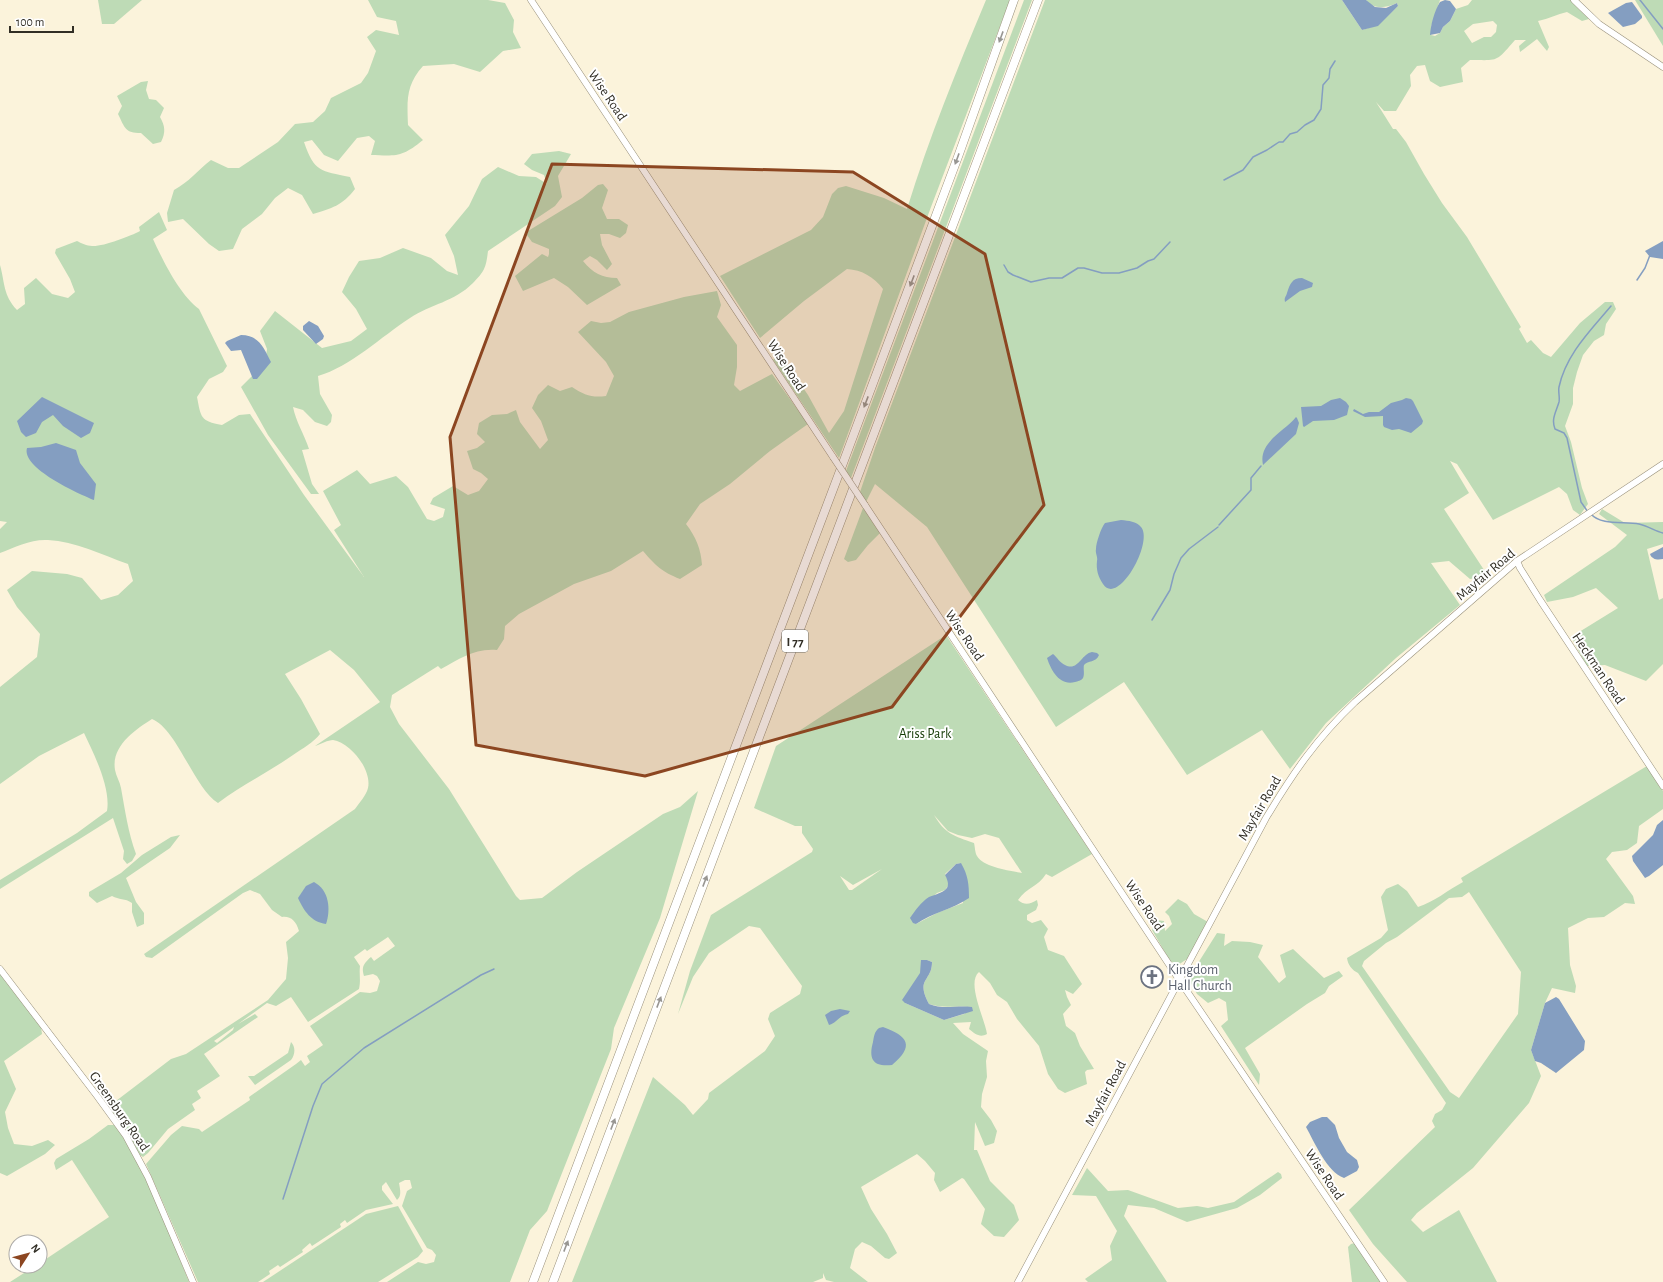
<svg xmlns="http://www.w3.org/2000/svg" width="1663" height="1282" font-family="'Alegreya Sans',sans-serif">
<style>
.green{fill:#bedbb6;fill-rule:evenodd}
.water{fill:#849ec1}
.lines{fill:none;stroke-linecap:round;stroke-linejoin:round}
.stream{stroke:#849ec1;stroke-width:1.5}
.secondary-casing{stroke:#99917c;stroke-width:7}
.highway-casing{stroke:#99917c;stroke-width:9}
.secondary{stroke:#fff;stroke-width:6}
.highway{stroke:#fff;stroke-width:8}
.secondary-bridge-casing{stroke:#99917c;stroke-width:7;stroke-linecap:butt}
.secondary-bridge{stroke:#fff;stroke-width:6}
.oneway{fill:#989692}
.marked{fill:#8c4621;fill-opacity:0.2;stroke:#8c4621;stroke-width:3;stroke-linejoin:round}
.labels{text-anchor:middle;stroke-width:4;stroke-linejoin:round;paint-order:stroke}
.shield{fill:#fff;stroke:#6f6d66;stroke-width:1}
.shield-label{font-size:13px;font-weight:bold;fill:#312e25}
.street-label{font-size:14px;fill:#312e25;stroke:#fff}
.park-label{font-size:14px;fill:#153b06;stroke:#fff}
.worship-label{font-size:14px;fill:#5b616d;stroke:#fff;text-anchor:start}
</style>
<rect width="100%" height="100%" fill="#fbf3db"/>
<g class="green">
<path d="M98 0H142L114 24H102Z"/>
<path d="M368 0H488L505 3 514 20 513 32 521 48 503 51 480 72 454 64 423 66C406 85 407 100 408 125L423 140C402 157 398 156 371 155L375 141 369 136 357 138 338 161 324 155 312 140 304 142C314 172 321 171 350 177L355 189C342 206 332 208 313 214L302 195 288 188 275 198 262 214 242 229 233 249 219 251 209 244 183 219 168 222 167 213 174 190C189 182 198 170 211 160L228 168H239L278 142 295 124 313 122 325 111 331 98 361 83 368 73 376 51 367 37 376 30 399 35 396 21 377 17Z"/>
<path d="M986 0H1010L931 207 839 458 773 360 780 354 808 395 829 433 844 411 883 289C874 277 862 270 847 269L804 301 760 338 720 276 811 230 823 217 832 194 838 188 846 186 884 198 907 209C929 138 957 69 986 0Z"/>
<path d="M1024 0H1032L851 478 846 471Z"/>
<path d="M1045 0H1342L1362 30 1378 25 1398 6 1397 3C1386 8 1374 10 1366 0H1440L1431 27V35L1435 36 1440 33 1443 27 1450 21 1456 9 1468 5 1472 0H1571L1589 19 1582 21 1567 12C1557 14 1549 19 1538 21L1549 47 1547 51 1537 39 1520 52 1519 46 1526 40H1515C1495 63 1499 60 1470 60L1461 68 1463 82 1440 87 1430 81 1425 65 1417 66 1410 75 1411 86 1396 111H1384L1376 102 1393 129H1396L1406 142 1424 174 1442 203 1467 237 1521 327 1519 329 1527 343 1531 340 1543 353 1551 357 1580 323 1605 302H1613L1616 309 1606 324 1604 335 1594 341 1583 355 1577 372 1573 388V404L1565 426 1571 442 1582 488 1588 504 1580 515 1573 510 1567 494 1559 487 1493 520 1457 464 1450 461 1469 493 1444 509 1488 576 1470 579 1449 561 1431 563 1460 605 1396 658 1326 723 1290 769 1262 730 1187 775 1124 682 1056 727 927 527 875 484 866 502 860 492 875 448ZM1493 21 1497 25 1496 32 1491 37H1484L1472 43 1464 31 1473 24Z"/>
<path d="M1635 0H1663V46Z"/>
<path d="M148 81 146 90 149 99 156 100 164 108 160 117C165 126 166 132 161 142L153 144 141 133C125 133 125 128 118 114L122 106 117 96 141 82Z"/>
<path d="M559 151 571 154 558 176 562 197 555 206 488 251C486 267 485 271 473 283 454 302 431 304 410 318 382 336 350 367 318 376L320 394 332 415 331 422 327 426 315 422 303 410 293 407C296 422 304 434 309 449L302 450 312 484 319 494H311L268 435 241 387 265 363 267 349 260 331 275 311 322 348 351 341 367 329 356 309 342 292 349 277 359 261 380 258 403 248 431 258 447 271 458 275 454 256 445 235 469 206 482 179 498 167 519 176 536 177 547 184 544 175 532 170 524 164 532 154Z"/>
<path d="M603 184 608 190 602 208 607 219H619L628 225 626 233 620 238 609 234H600L602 245 612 264 607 270 597 260 590 256 583 261C593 273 602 278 617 278L621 285 587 305 568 287 554 278 523 291 515 276 542 254 548 257 549 254V249L532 242 527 235 528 231 582 198 598 185Z"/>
<path d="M159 212 167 230 153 239C163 261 180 295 199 309L227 366 223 372 209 379 197 397C201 417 200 421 222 425L239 415 250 414 304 495 364 577 334 530 341 525 323 491 357 470 370 484 396 476 408 487 427 519 434 521 443 517 445 509 430 504 433 498 453 486 468 495 479 491 488 479 481 473 473 469 467 451 477 448 485 442 477 434 479 423 492 415 507 414 516 410 520 422 540 449 548 440 541 421 532 408 538 395 548 385 560 391 572 387C584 395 592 398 606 396L614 376 606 362 578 332 591 321 601 323 610 322 629 312 684 297 717 291 721 305 717 317 737 345V367L734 385 740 391 772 374 808 424 770 451 730 484 700 504 686 524C696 537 701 549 702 565L680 579C662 572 655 565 643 551L611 571 574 584 519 614 505 626 504 639 497 650C474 648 460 659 441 669L438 666 392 695 390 707 399 724 449 789 516 896 520 900 542 898 577 872 663 814 680 807 698 791 660 918 614 1028 611 1049 547 1211 530 1230 510 1282H387L418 1262 426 1264 434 1262 436 1255 432 1250 427 1248 402 1206 407 1191 412 1188 410 1180H405L399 1183C400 1189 402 1196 397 1200L386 1182 382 1186V1190L393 1204 366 1210 347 1223 345 1220 340 1224 341 1227 312 1246 310 1243 302 1250 303 1252 280 1267 278 1265 269 1271 270 1274 258 1282H198L146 1164 171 1135 182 1126 199 1129 202 1132 250 1100 249 1097 296 1064 301 1060 305 1066 310 1062 307 1056 323 1045 310 1026 360 992 370 993 377 991 380 981 377 976 373 974 364 976C361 967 364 963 371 957L374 961 395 946 388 937 367 951 365 949 354 957 360 966C359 975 361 980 359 989L308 1022 291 997 276 1006 267 1003 238 1024 255 1014 258 1017 204 1054 220 1076 197 1091 201 1098 192 1104 195 1110 168 1129 148 1153 143 1157 140 1155 123 1125 110 1109 112 1104 171 1059 186 1054 268 1000 286 979 288 958 286 942 299 931C296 921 291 916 282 917L272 910 260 894 250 890 243 893 152 958 146 957 144 954 355 809C359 803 366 796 368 788 372 770 351 743 333 740 328 740 321 744 315 746L380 702 354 670 330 650 285 674 301 699 320 734C313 743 303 748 293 755 269 772 242 785 218 803 194 788 177 729 152 719 135 730 111 746 115 770 116 776 120 782 121 788 125 810 128 832 136 854L132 861 127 864 123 859 124 851 113 818 0 889V880L77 833 107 811C111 788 94 754 84 733L39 756 0 784V687L37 657 40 634 17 607 7 590 32 571 67 574 82 578 101 600 118 595 133 581 128 564C102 555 75 541 48 540 31 539 15 547 0 553V529L7 522 0 521V265C5 283 3 295 17 310L25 304 24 288 36 278 52 294 68 298 75 292 70 279 55 253 56 249 77 241C81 243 87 246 92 246 102 247 131 236 140 231L139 227ZM234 1027 233 1030 217 1043 214 1041Z"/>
<path d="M863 508 880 533 868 545 856 560 848 562 844 559Z"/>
<path d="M1602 509 1625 523 1663 522V544L1647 549 1659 600 1663 598V664L1646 681 1605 665 1587 666 1571 637 1618 608 1596 588 1573 597 1547 602 1544 595 1615 547 1627 535 1599 514Z"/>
<path d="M946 635 1092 854 1052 877 1046 874C1038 887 1027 887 1018 900 1025 906 1030 904 1037 900L1038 905 1036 910 1027 915V920L1032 923 1041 920 1048 929 1044 937 1048 950 1064 956 1082 984 1073 994 1065 990 1067 997 1071 1005 1063 1014 1066 1026 1075 1033 1080 1046 1094 1069 1087 1070 1085 1072 1087 1084 1065 1093 1058 1089 1048 1074 1039 1046 1017 1019 1007 1002 997 995 990 983 979 972C966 983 985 1019 987 1034 980 1038 975 1034 969 1029L971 1022 953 1023 963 1034 988 1051 986 1061 987 1077 982 1094 981 1107 991 1120 997 1131 994 1143 985 1146 975 1122 974 1150H977L990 1181 1014 1205 1019 1220 1004 1237 994 1236 981 1224 985 1209 964 1179 962 1178 940 1192 934 1180 935 1173 925 1161 917 1154 861 1187 871 1209 887 1234 897 1253 889 1259 885 1258 871 1246 862 1242 855 1249 850 1268 868 1282H834L826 1280 823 1273V1278L813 1282H572L653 1077 685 1105 693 1115 708 1099 709 1093 765 1051 775 1036 768 1019 770 1013 800 994 802 986 760 928 749 926 709 953 693 977 678 1014 690 971 711 915 812 852 813 849 802 833V826H795L754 808 776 746ZM934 815 948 831 958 835 972 838 985 834 999 838 1022 873C1011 871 983 867 977 856 975 853 975 847 974 843 954 836 945 834 934 815ZM961 863 963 903 937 913 916 924 911 917 937 893 945 890 948 886V880L945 874 956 864ZM882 869 852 890H849L840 876 853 885ZM927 960 932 962C932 982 915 978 929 1004 944 1009 956 1005 972 1007L964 1014 944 1020 905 1003Z"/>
<path d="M1647 766 1663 791V809L1639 826 1637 843 1627 850 1612 852 1606 859 1633 896 1635 904 1625 903 1604 917 1588 918 1568 928 1570 965 1576 986 1575 993 1552 988 1545 1003 1531 1050 1541 1076 1529 1103 1473 1168 1417 1213 1411 1220 1423 1232 1459 1210 1497 1282H1407L1373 1244 1349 1210 1435 1127 1432 1121 1435 1114 1442 1110 1446 1103 1358 973C1352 970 1348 965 1347 958L1381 938 1388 930 1381 897 1386 889 1398 884 1407 891 1418 907C1434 902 1448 890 1463 882L1461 878ZM1469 892 1521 972 1518 1014 1459 1098 1450 1092 1362 966 1364 961 1386 943 1397 937 1449 898 1462 897Z"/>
<path d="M180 835 170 848 126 878 136 902 144 913V924L137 927 132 912V903C125 898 119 900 112 896L97 903 89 896V892L121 873 142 855 171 837Z"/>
<path d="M1178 899 1187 904 1194 914 1208 922 1187 959 1178 965 1170 961 1152 930 1156 920 1164 921 1165 931 1172 924 1169 916 1165 912Z"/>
<path d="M1217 933 1225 934 1224 946 1232 941 1250 942 1263 945 1258 957 1279 983 1286 977 1280 955 1293 949 1324 978 1339 971 1343 976 1329 986 1325 993 1307 1004 1245 1048 1260 1074 1259 1085 1221 1026 1228 1020 1226 1002 1219 998 1208 1003 1197 994 1190 982 1193 971Z"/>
<path d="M0 974 41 1027 42 1034 4 1061 16 1089 5 1112 8 1128 14 1144 32 1146 48 1140 55 1145 45 1154 7 1176 0 1173Z"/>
<path d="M291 1042C296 1047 295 1055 291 1060L255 1085 248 1076H254L288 1053Z"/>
<path d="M108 1125H114C148 1167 168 1231 189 1282H10L35 1266H40V1263L109 1217 72 1160 56 1170 54 1163 56 1159 89 1139Z"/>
<path d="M1087 1168 1108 1191 1128 1190 1178 1208 1197 1206 1208 1208 1234 1202 1278 1172 1281 1174 1282 1178 1260 1195 1237 1208 1187 1222 1154 1208 1128 1205 1124 1216 1167 1282H1088L1085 1279 1112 1260 1110 1246 1117 1231 1096 1196 1072 1195Z"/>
<path d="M398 1206 423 1251 418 1257 378 1282H263L366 1214Z"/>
<path d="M1355 1243 1381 1282H1352L1348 1247 1351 1244Z"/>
</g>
<g class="water">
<path d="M1342 0H1366L1375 7 1386 8 1397 3 1398 6 1378 26 1362 30Z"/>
<path d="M1445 0 1450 1 1456 9 1450 21 1443 27 1440 33 1430 35C1431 24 1434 12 1440 2Z"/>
<path d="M1632 2 1642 16V18L1635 24 1623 27 1608 13 1626 3Z"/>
<path d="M1663 241V259L1650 257 1645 251Z"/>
<path d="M1302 278 1313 283 1312 287 1300 291 1285 302C1284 297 1286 297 1287 293 1290 284 1292 278 1302 278Z"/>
<path d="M309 321 318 326 324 336 323 339 316 344 303 330V326Z"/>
<path d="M241 335C259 335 264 348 271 362L257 379H253L241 350 231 351 225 343 227 341Z"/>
<path d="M42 397 94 423 90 433 81 438 63 426 53 415 42 422 36 433 26 437 21 432 17 421Z"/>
<path d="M1340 398 1346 402 1349 406 1347 415 1334 420 1313 421 1304 427 1303 426 1301 407 1321 406 1331 400Z"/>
<path d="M1406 398 1411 399 1413 401 1423 421 1422 424 1411 433 1399 429 1392 430 1384 427 1383 425V416L1365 417 1353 411 1354 409 1363 414 1369 412H1379L1391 403 1402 400Z"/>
<path d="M1296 417 1297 418 1299 423 1296 434 1263 465C1258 442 1284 432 1296 417Z"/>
<path d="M56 443 76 450 80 463 96 484 94 500C79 494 21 468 27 448L41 447Z"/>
<path d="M1121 520C1129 521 1136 521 1141 527 1154 542 1118 607 1103 584 1098 577 1096 569 1097 561 1098 557 1095 553 1096 549 1096 543 1101 528 1105 523Z"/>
<path d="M1663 547V559C1658 560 1652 560 1650 554Z"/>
<path d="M1092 652 1097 653 1099 655C1096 663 1088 660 1084 665 1083 669 1085 674 1083 678 1081 681 1078 681 1075 682 1059 686 1051 670 1047 658L1053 654C1057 657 1060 663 1065 665 1078 672 1081 654 1092 652Z"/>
<path d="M1663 820V865L1649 876 1645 878 1633 861 1632 856 1653 835 1657 825Z"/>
<path d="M961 863C968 875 969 884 969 898 953 909 932 913 916 924L913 923 910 918C915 911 921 902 929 897 934 895 942 893 946 889 950 885 947 879 945 875L956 864Z"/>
<path d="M314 882C329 890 331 909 326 924 311 922 304 911 298 898L306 886Z"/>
<path d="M921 960H927L932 962C932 982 915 978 929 1004 944 1010 956 1005 972 1007L973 1011 944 1020 905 1003 902 1000 920 973Z"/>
<path d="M1556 997 1559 999 1585 1041 1584 1050 1556 1073 1541 1063 1535 1061 1531 1050 1545 1003Z"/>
<path d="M840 1009 850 1011 848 1014C838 1016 837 1023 829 1025L825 1015 831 1011Z"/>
<path d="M883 1027C908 1036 915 1046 892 1065 874 1067 868 1060 873 1042 874 1037 874 1032 879 1028Z"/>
<path d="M1322 1117H1327L1335 1125 1339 1138 1347 1152 1357 1160 1359 1167 1357 1171 1344 1178C1327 1172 1315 1143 1306 1127L1310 1122Z"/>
</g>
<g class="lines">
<g class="stream">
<path d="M1640 0 1663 29"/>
<path d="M1224 180 1243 170 1253 157 1267 150 1279 142H1283L1290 134 1297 132 1305 125 1314 120 1321 109 1323 85 1329 78 1330 69 1335 61"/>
<path d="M1004 265 1008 272 1013 275 1031 282 1049 278H1062L1078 268H1084L1102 273H1119L1137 268 1148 261 1154 259 1170 242"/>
<path d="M1637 280 1645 268 1650 255"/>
<path d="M1588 512 1581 502 1567 438 1564 433 1555 429C1551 419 1556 412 1559 402 1560 397 1558 392 1559 387 1566 354 1591 330 1611 306"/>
<path d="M1591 514C1601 526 1625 521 1639 524 1648 526 1655 531 1663 533"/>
<path d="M1219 525 1251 490V478L1261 466"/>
<path d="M1152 620 1170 590 1174 574 1181 558 1189 549 1218 527"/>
<path d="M283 1199 313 1106 322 1084 364 1048 481 975 494 969"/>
</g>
<g class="secondary-casing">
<g id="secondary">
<path d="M531 0 833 457"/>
<path d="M1574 0 1599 24 1663 67"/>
<path d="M865 505 1180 981 1384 1282"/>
<path d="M1517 561 1520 568 1540 600 1663 786"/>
<path d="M0 969 97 1096 126 1136 148 1177 193 1282"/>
<path d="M1018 1282 1266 818C1293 773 1317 738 1355 702L1517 561 1663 464"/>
</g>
</g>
<g class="highway-casing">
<g id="highway">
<path d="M533 1282 843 463 959 154 1014 0"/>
<path d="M553 1282 1038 0"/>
</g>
</g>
<use href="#secondary" class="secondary"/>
<use href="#highway" class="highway"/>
<g class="secondary-bridge-casing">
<path id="secondary-bridge" d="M833 457 865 505"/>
</g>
<use href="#secondary-bridge" class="secondary-bridge"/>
</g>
<defs><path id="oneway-solid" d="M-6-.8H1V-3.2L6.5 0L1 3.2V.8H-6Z"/></defs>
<g class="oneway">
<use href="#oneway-solid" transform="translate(1001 37) rotate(110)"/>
<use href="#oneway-solid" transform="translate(957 159) rotate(110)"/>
<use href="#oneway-solid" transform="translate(912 281) rotate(111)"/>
<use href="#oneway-solid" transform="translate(866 402) rotate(111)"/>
<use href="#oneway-solid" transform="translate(705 881) rotate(-69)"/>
<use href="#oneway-solid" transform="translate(659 1002) rotate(-69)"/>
<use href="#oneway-solid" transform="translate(613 1124) rotate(-69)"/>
<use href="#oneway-solid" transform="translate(566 1246) rotate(-69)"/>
</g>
<path class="marked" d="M552 164 853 172 985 254 1044 505 892 707 645 776 476 745 450 437Z"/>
<defs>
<g id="church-ring" transform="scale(1.15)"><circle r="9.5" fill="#fff" stroke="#6b7280" stroke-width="1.5"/><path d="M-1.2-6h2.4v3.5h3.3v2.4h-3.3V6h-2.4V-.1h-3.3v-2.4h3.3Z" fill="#6b7280"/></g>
</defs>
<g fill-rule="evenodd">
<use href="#church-ring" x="1152" y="977"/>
</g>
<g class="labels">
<rect class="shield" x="782" y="630" width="26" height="22" rx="3"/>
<g class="shield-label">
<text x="795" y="646">I 77</text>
</g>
<g class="street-label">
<text transform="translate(608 95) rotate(56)" y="5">Wise Road</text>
<text transform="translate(787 365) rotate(57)" y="5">Wise Road</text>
<text transform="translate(1485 574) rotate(-40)" y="5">Mayfair Road</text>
<text transform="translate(965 635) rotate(56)" y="5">Wise Road</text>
<text transform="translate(1599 668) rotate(56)" y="5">Heckman Road</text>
<text transform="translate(1259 808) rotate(-60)" y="5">Mayfair Road</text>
<text transform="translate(1145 905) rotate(56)" y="5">Wise Road</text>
<text transform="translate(1105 1093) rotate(-62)" y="5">Mayfair Road</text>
<text transform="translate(120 1111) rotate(55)" y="5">Greensburg Road</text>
<text transform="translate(1325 1174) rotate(56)" y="5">Wise Road</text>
</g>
<g class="park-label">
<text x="925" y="738">Ariss Park</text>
</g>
<g class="worship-label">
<text x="1168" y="974">Kingdom<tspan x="1168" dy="16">Hall Church</tspan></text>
</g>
</g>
<g transform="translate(28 1254) rotate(54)"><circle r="19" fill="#ffffff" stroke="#adaba8"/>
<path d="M0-3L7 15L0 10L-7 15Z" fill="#8c4621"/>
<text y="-6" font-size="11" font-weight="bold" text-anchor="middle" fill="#312e25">N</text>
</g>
<path d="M10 26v6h63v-6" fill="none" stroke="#312e25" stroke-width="2"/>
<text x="16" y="26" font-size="12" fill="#312e25" stroke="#ffffff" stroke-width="3" paint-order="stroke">100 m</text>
</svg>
